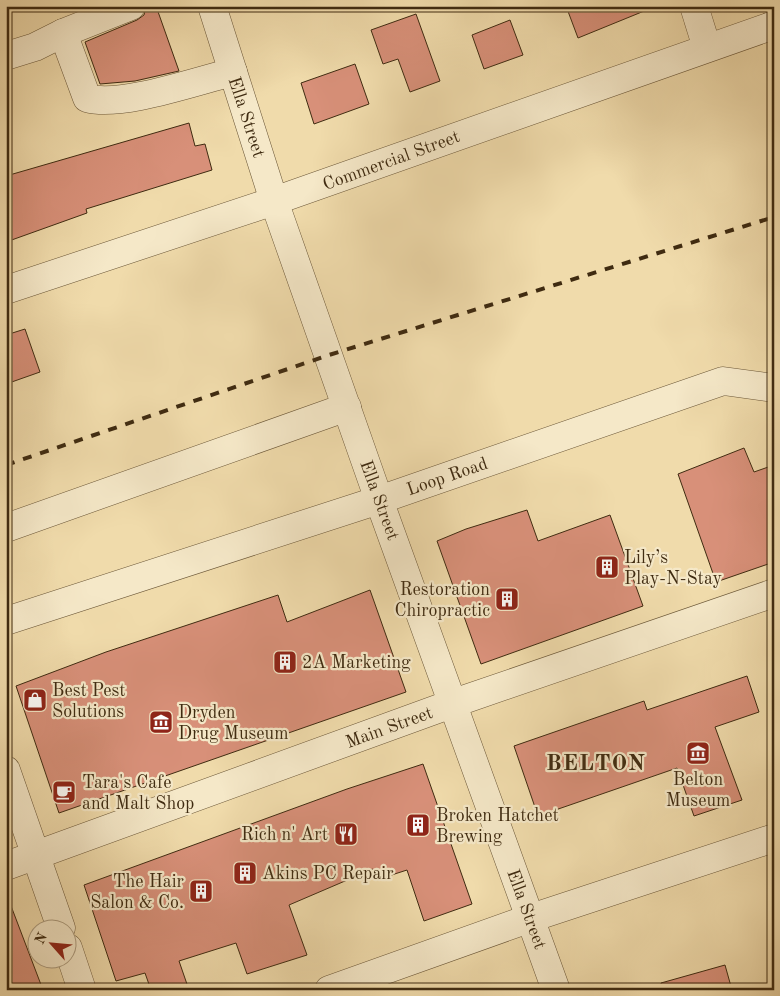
<svg xmlns="http://www.w3.org/2000/svg" width="780" height="996" font-family="'Old Standard TT',serif">
<style>
.building{fill:#d89079;stroke:#3f2b11}
.lines{fill:none;stroke-linecap:round;stroke-linejoin:round}
.minor-casing{stroke:#6b5738;stroke-width:29}
.minor{stroke:#f5e8c8;stroke-width:28}
.rail{stroke:#3f2b11;stroke-width:4;stroke-dasharray:9 9;stroke-linecap:butt}
.labels{text-anchor:middle;stroke-width:4.5;stroke-linejoin:round;paint-order:stroke}
.street-label{font-size:18px;fill:#3f2b11;stroke:#f5e8c8}
.poi-label{font-size:18px;fill:#3f2b11;stroke:#f5e8c8;text-anchor:start}
.district-label{font-size:22px;font-weight:bold;letter-spacing:1px;fill:#3f2b11;stroke:#f5e8c8}
</style>
<rect width="100%" height="100%" fill="#f0dbab"/>
<filter id="stains"><feTurbulence type="fractalNoise" baseFrequency=".004" numOctaves="4"/><feColorMatrix values="0 0 0 0 .2 0 0 0 0 .09 0 0 0 0 .02 0 0 0 .5 -.17"/></filter>
<radialGradient id="worn" r=".72"><stop offset=".6" stop-color="#630" stop-opacity="0"/><stop offset="1" stop-color="#630" stop-opacity=".3"/></radialGradient>
<g class="building">
<path d="M146 6H156L179 71 135 81 100 84 85 42 137 20 144 15Z"/>
<path d="M566 6H654V7L578 38Z"/>
<path d="M416 14 440 81 410 92 398 59 383 64 371 30Z"/>
<path d="M510 20 523 55 484 69 472 35Z"/>
<path d="M355 64 369 104 314 124 301 83Z"/>
<path d="M189 123 195 146 205 144 212 170 86 209 87 213 6 242V176Z"/>
<path d="M25 329 40 372 6 384V335Z"/>
<path d="M744 448 754 472 774 465V562L716 582 678 474Z"/>
<path d="M527 510 538 541 610 515 643 606 481 664 437 541 466 529Z"/>
<path d="M370 590 406 692 59 813 16 686 106 652 278 595 287 622Z"/>
<path d="M747 676 759 712 715 727 742 800 694 816 677 768 538 816 514 746 644 701 647 710Z"/>
<path d="M423 764 472 904 424 921 407 870 376 880 373 869 289 905 307 955 247 974 236 943 179 961 189 990H151L145 973 116 981 84 885 347 789Z"/>
<path d="M6 898H8L43 990H6Z"/>
<path d="M725 965 732 990H662L661 983Z"/>
</g>
<g class="lines">
<g class="minor-casing">
<g id="minor">
<path d="M212 6 274 201 379 500 556 990"/>
<path d="M694 6 707 48"/>
<path d="M63 33 87 98C120 108 196 81 233 72"/>
<path d="M6 56 35 47 63 33 131 6"/>
<path d="M6 290 274 201 774 25"/>
<path d="M6 528 347 407"/>
<path d="M6 621 379 500 723 381 774 388"/>
<path d="M6 770 61 928"/>
<path d="M6 866 454 703 774 593"/>
<path d="M68 948 82 990"/>
<path d="M329 990 531 918 774 838"/>
</g>
</g>
<use href="#minor" class="minor"/>
<path class="rail" d="M6 465 329 355 774 217"/>
</g>
<defs>
<g id="building-square" transform="scale(1.25)"><rect x="-9" y="-9" width="18" height="18" rx="4" fill="#8f2418" stroke="#f5e8c8"/><path d="M-4-6H4V6H1V3H-1V6H-4ZM-2.5-4.3h1.7v1.8h-1.7ZM.8-4.3h1.7v1.8H.8ZM-2.5-1h1.7V.8h-1.7ZM.8-1h1.7V.8H.8Z" fill="#fff"/></g>
<g id="shop-square" transform="scale(1.25)"><rect x="-9" y="-9" width="18" height="18" rx="4" fill="#8f2418" stroke="#f5e8c8"/><path d="M-5-2.5h2.3a2.7 3.5 0 0 1 5.4 0H5L5.5 6h-11ZM-1.5-2.5h3a1.5 2.3 0 0 0-3 0Z" fill="#fff"/></g>
<g id="museum-square" transform="scale(1.25)"><rect x="-9" y="-9" width="18" height="18" rx="4" fill="#8f2418" stroke="#f5e8c8"/><path d="M0-6L6-3V-2H-6V-3ZM-5-1h2V3h-2ZM-1-1h2V3h-2ZM3-1h2V3H3ZM-6 4H6V6H-6Z" fill="#fff"/></g>
<g id="cafe-square" transform="scale(1.25)"><rect x="-9" y="-9" width="18" height="18" rx="4" fill="#8f2418" stroke="#f5e8c8"/><path d="M-5.5-4.5H6V0H3Q3 3.5 0 3.5H-2.5Q-5.5 3.5-5.5 0ZM3-3.2v2h1.7v-2ZM-6 4.5H4V6H-6Z" fill="#fff"/></g>
<g id="restaurant-square" transform="scale(1.25)"><rect x="-9" y="-9" width="18" height="18" rx="4" fill="#8f2418" stroke="#f5e8c8"/><path d="M-5-6h1v4h1v-4h1v4h1v-4h1v5L-1.5 .5V6h-2V.5L-5-1ZM5-6V6H3V1.5H1.5Q1.5-4 5-6Z" fill="#fff"/></g>
</defs>
<g fill-rule="evenodd">
<use href="#building-square" x="607" y="567"/>
<use href="#building-square" x="507" y="599"/>
<use href="#building-square" x="285" y="662"/>
<use href="#shop-square" x="35" y="700"/>
<use href="#museum-square" x="161" y="722"/>
<use href="#museum-square" x="698" y="753"/>
<use href="#cafe-square" x="64" y="792"/>
<use href="#building-square" x="418" y="825"/>
<use href="#restaurant-square" x="346" y="834"/>
<use href="#building-square" x="245" y="873"/>
<use href="#building-square" x="201" y="891"/>
</g>
<g class="labels">
<g class="street-label">
<text transform="translate(247 117) rotate(72)" y="6">Ella Street</text>
<text transform="translate(391 160) rotate(-20)" y="6">Commercial Street</text>
<text transform="translate(447 476) rotate(-19)" y="6">Loop Road</text>
<text transform="translate(380 500) rotate(70)" y="6">Ella Street</text>
<text transform="translate(389 727) rotate(-20)" y="6">Main Street</text>
<text transform="translate(527 909) rotate(70)" y="6">Ella Street</text>
</g>
<g class="poi-label">
<text x="624" y="563">Lily’s<tspan x="624" dy="21">Play-N-Stay</tspan></text>
<text x="490" y="595" text-anchor="end">Restoration<tspan x="490" dy="21">Chiropractic</tspan></text>
<text x="302" y="668">2A Marketing</text>
<text x="52" y="696">Best Pest<tspan x="52" dy="21">Solutions</tspan></text>
<text x="178" y="718">Dryden<tspan x="178" dy="21">Drug Museum</tspan></text>
<text x="698" y="785" text-anchor="middle">Belton<tspan x="698" dy="21">Museum</tspan></text>
<text x="82" y="788">Tara's Cafe<tspan x="82" dy="21">and Malt Shop</tspan></text>
<text x="436" y="821">Broken Hatchet<tspan x="436" dy="21">Brewing</tspan></text>
<text x="328" y="840" text-anchor="end">Rich n' Art</text>
<text x="262" y="879">Akins PC Repair</text>
<text x="184" y="887" text-anchor="end">The Hair<tspan x="184" dy="21">Salon &amp; Co.</tspan></text>
</g>
<g class="district-label">
<text x="596" y="770">BELTON</text>
</g>
</g>
<rect width="780" height="996" fill="none" stroke="#f0dbab" stroke-width="25"/>
<rect x="8" y="8" width="765" height="981" fill="none" stroke="#3f2b11" stroke-width="2.5"/>
<rect x="12" y="12" width="755" height="971" fill="none" stroke="#3f2b11"/>
<g transform="translate(52 944) rotate(297)"><circle r="24" fill="#f5e8c8" stroke="#ac9c7f"/>
<path d="M0-4L9 19L0 12L-9 19Z" fill="#8f2418"/>
<text y="-8" font-size="14" font-weight="bold" text-anchor="middle" fill="#3f2b11">N</text>
</g>
<rect width="100%" height="100%" filter="url(#stains)"/>
<rect width="100%" height="100%" fill="url(#worn)"/>
</svg>
